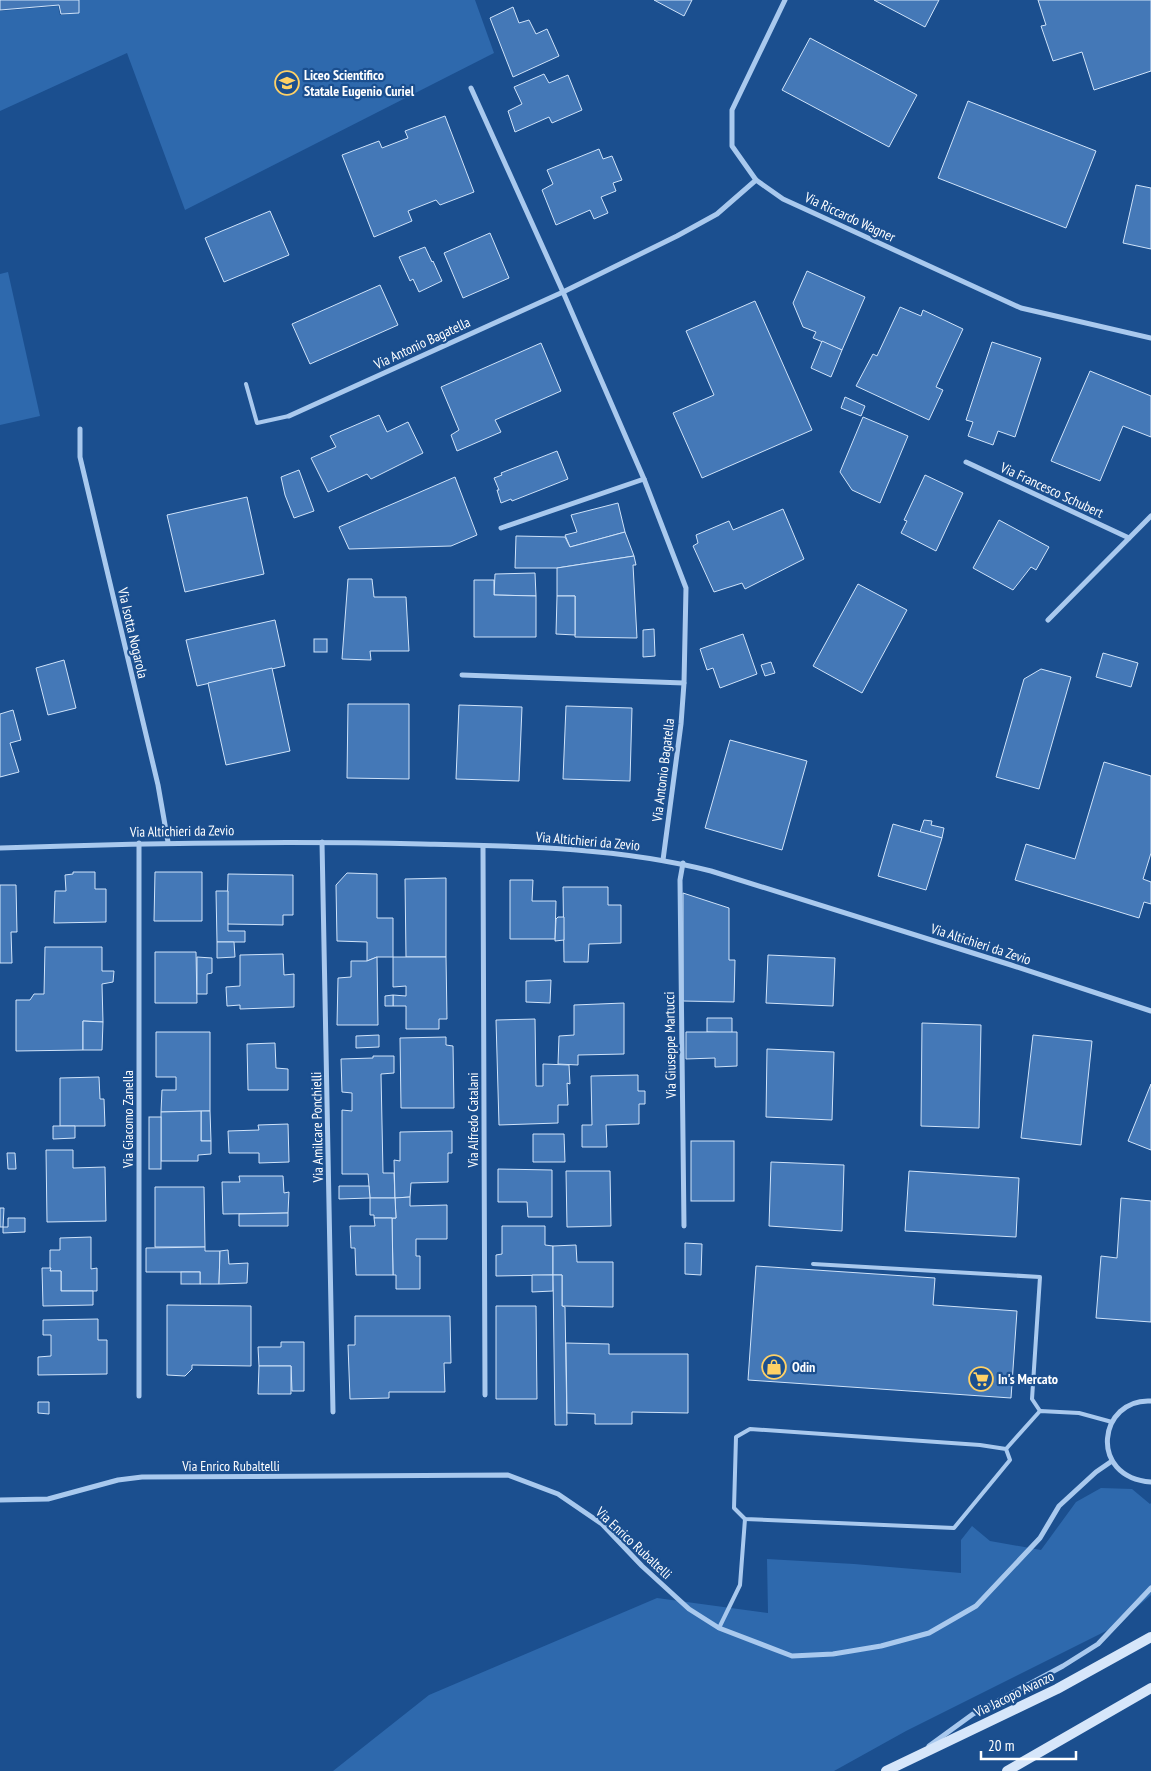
<svg xmlns="http://www.w3.org/2000/svg" width="1151" height="1771" font-family="'PT Sans Narrow',sans-serif">
<style>
.green{fill:#2e69ad}
.building{fill:#4478b7;stroke:#cfe3fa}
.lines{fill:none;stroke-linecap:round;stroke-linejoin:round}
.lane{stroke:#a9c9ee;stroke-width:4}
.street{stroke:#a9c9ee;stroke-width:5}
.secondary{stroke:#d6e6fa;stroke-width:10}
.labels{text-anchor:middle;stroke-width:4.5;stroke-linejoin:round;paint-order:stroke}
.poi-label{font-size:14px;font-weight:bold;fill:#fff;stroke:#1b4f8f;text-anchor:start}
.street-label{font-size:14px;fill:#fff;stroke:#1b4f8f}
</style>
<rect width="100%" height="100%" fill="#1b4f8f"/>
<g class="green">
<path d="M79 0H475L494 53 185 210 127 53 0 111V11L58 6 60 15 79 13Z"/>
<path d="M8 272 40 416 0 425V274Z"/>
<path d="M1101 1488 1132 1489 1150 1504 1151 1503V1595L1114 1627 906 1731 834 1771H333L429 1695 657 1598 768 1613 767 1559 854 1564 961 1573V1540L972 1526 990 1541 1041 1550 1076 1502Z"/>
</g>
<g class="building">
<path d="M0 0H79V13L61 14 59 5 0 10Z"/>
<path d="M654 0H692L684 16Z"/>
<path d="M874 0H939L925 27Z"/>
<path d="M1038 0H1151V71L1094 90 1082 52 1053 61 1041 26 1046 25Z"/>
<path d="M513 7 519 23 529 20 536 34 547 29 559 56 513 77 490 18Z"/>
<path d="M810 38 917 95 889 147 782 90Z"/>
<path d="M544 74 549 83 568 75 582 110 552 123 549 117 515 132 508 111 522 104 514 87Z"/>
<path d="M968 101 1096 151 1066 228 938 178Z"/>
<path d="M445 116 474 192 440 205 436 200 408 211 412 221 374 237 342 155 379 141 382 148 408 138 405 131Z"/>
<path d="M599 149 603 159 612 156 622 180 613 183 616 191 601 197 608 213 594 219 590 210 556 225 542 190 553 184 547 170Z"/>
<path d="M1136 185 1151 188V249L1123 243Z"/>
<path d="M270 211 289 255 224 282 205 238Z"/>
<path d="M490 233 509 278 463 298 444 253Z"/>
<path d="M425 247 432 262 433 261 442 281 419 292 413 279 410 281 399 257Z"/>
<path d="M807 271 865 297 842 350 813 338 816 332 803 327 793 303Z"/>
<path d="M380 285 398 325 310 364 292 324Z"/>
<path d="M755 301 812 430 702 478 673 413 714 395 686 331Z"/>
<path d="M900 307 921 316 923 310 963 329 936 387 943 390 929 420 856 386 873 354 877 356Z"/>
<path d="M822 341 842 350 831 377 811 368Z"/>
<path d="M992 342 1041 358 1015 437 998 431 993 445 968 436 973 422 966 420Z"/>
<path d="M541 343 561 391 495 420 501 432 457 451 451 435 459 430 441 387Z"/>
<path d="M1090 371 1151 396V437L1123 426 1100 481 1051 461Z"/>
<path d="M845 397 865 406 861 416 841 408Z"/>
<path d="M379 415 387 432 408 422 423 453 371 479 367 474 328 492 311 458 336 447 330 436Z"/>
<path d="M863 417 908 436 880 503 852 490 840 472Z"/>
<path d="M557 451 568 479 512 501 511 499 501 503 497 490H499L494 478 502 475 501 473Z"/>
<path d="M299 470 314 511 294 518 285 495 281 477Z"/>
<path d="M925 475 963 493 936 551 901 533 907 521 904 520Z"/>
<path d="M455 477 477 535 451 546 349 549 339 527Z"/>
<path d="M247 497 264 574 185 592 167 515Z"/>
<path d="M618 503 625 532 570 547 565 535 577 532 571 515Z"/>
<path d="M783 509 804 559 745 589 742 583 714 592 693 546 698 543 696 535 729 521 733 530Z"/>
<path d="M999 520 1049 547 1036 570 1031 567 1013 590 973 568Z"/>
<path d="M625 532 634 556 557 568H515L516 536 565 537 570 547Z"/>
<path d="M634 556 636 565H633L637 638 575 637V596H557V568Z"/>
<path d="M535 573 536 596 494 595 495 574Z"/>
<path d="M348 579H372L374 597H406L409 651H370L371 660 342 659Z"/>
<path d="M474 580H494V595L536 596V637H474Z"/>
<path d="M858 584 907 610 862 693 813 666Z"/>
<path d="M557 596H575V635L556 634Z"/>
<path d="M275 620 285 666 197 686 186 640Z"/>
<path d="M654 629 655 656 643 657V630Z"/>
<path d="M743 634 757 674 720 688 713 668 707 670 700 649Z"/>
<rect x="314" y="639" width="13" height="13"/>
<path d="M1103 653 1138 663 1131 687 1096 677Z"/>
<path d="M64 660 76 708 48 715 36 668Z"/>
<path d="M771 662 775 673 765 676 761 665Z"/>
<path d="M272 668 290 751 226 765 208 683Z"/>
<path d="M1041 669 1071 677 1039 789 996 777 1024 679Z"/>
<path d="M348 704H409V779L347 778Z"/>
<path d="M459 705 522 707 519 781 456 779Z"/>
<path d="M566 706 632 708 630 781 563 779Z"/>
<path d="M13 710 21 740 10 743 19 772 0 777V714Z"/>
<path d="M730 740 807 761 782 850 705 828Z"/>
<path d="M1104 762 1151 776V853L1143 879 1151 882V904L1144 902 1139 918 1015 880 1026 844 1075 859Z"/>
<path d="M924 820 932 821 931 825 944 828 942 838 920 832Z"/>
<path d="M893 824 942 838 926 890 878 876Z"/>
<path d="M73 872H95V889H106V922L54 923 55 891H66L65 875 73 874Z"/>
<path d="M155 872H202V921H154Z"/>
<path d="M347 873 377 874V918H393V957H377L367 961V942L337 941 336 885Z"/>
<path d="M228 874 293 875V915H283V925L227 924Z"/>
<path d="M446 878V957H406L405 879Z"/>
<path d="M510 880H533L532 901H556L555 939H510Z"/>
<path d="M0 885H16L17 932H11L12 963H0Z"/>
<path d="M563 887H608V905H621V943L589 944 588 962H564Z"/>
<path d="M216 891H228V931H245V942H217Z"/>
<path d="M683 893 729 908V960H735L734 1002 683 1001Z"/>
<path d="M558 917H564V940L555 941 556 919Z"/>
<path d="M217 942H234L235 957 217 958Z"/>
<path d="M45 947H102V971H114L113 982 102 984 103 1022 83 1021V1050L16 1051V1000H30L34 994H44Z"/>
<path d="M155 952H196L197 1003H155Z"/>
<path d="M283 954 284 975 294 974V1007L240 1009V1005L227 1006 226 987 240 986V955Z"/>
<path d="M768 955 835 958 833 1006 766 1003Z"/>
<path d="M197 957 212 958V973L207 974V994H197Z"/>
<path d="M377 957 378 1025H337L338 978 351 977V961H367Z"/>
<path d="M393 957H446L447 1019H439V1029H406V1006H393V995L406 996V986L393 987Z"/>
<path d="M551 980 550 1003 526 1002V981Z"/>
<path d="M393 995V1006H385V996Z"/>
<path d="M624 1003V1054L578 1055V1065L558 1064 559 1036 574 1035V1005Z"/>
<path d="M707 1018H732V1033L707 1032Z"/>
<path d="M535 1019 536 1086H543V1064L569 1065 570 1084 567 1083 568 1105H558V1123L499 1125 496 1020Z"/>
<path d="M83 1021 103 1022 102 1050H83Z"/>
<path d="M922 1023 981 1025 979 1128 921 1126Z"/>
<path d="M156 1032H210V1111L161 1112 162 1090H176V1077H156Z"/>
<path d="M686 1032H737V1066L715 1067V1058L686 1059Z"/>
<path d="M379 1035V1047L356 1048V1036Z"/>
<path d="M1033 1035 1092 1041 1081 1145 1021 1138Z"/>
<path d="M446 1037V1045L453 1046 454 1108H401L400 1038Z"/>
<path d="M275 1043 276 1068 288 1069V1090H248L247 1044Z"/>
<path d="M767 1049 834 1052 832 1120 766 1117Z"/>
<path d="M373 1056H394V1073L381 1074 383 1173H394L395 1198H370L368 1174H342V1110L352 1111V1093L342 1092 341 1059 373 1058Z"/>
<path d="M638 1075V1091H645V1104H639V1124L606 1125 607 1147H582V1125H592L591 1076Z"/>
<path d="M99 1077 100 1099H104L105 1126H60V1078Z"/>
<path d="M1151 1084V1150L1128 1141Z"/>
<path d="M201 1111H210L211 1141H201Z"/>
<path d="M201 1111V1141H211V1154L198 1155V1161H161V1112Z"/>
<rect x="149" y="1117" width="12" height="52"/>
<path d="M288 1124 289 1162 259 1163V1153H229L228 1131 259 1130 258 1125Z"/>
<path d="M53 1126H75V1138L53 1139Z"/>
<path d="M452 1131V1153H448V1182L411 1183 410 1197 395 1198 394 1160 400 1161V1132Z"/>
<path d="M533 1134H564L565 1162H533Z"/>
<rect x="691" y="1141" width="43" height="60"/>
<path d="M46 1150H73V1168L105 1167 106 1221 47 1222Z"/>
<path d="M7 1153H15L16 1169H8Z"/>
<path d="M771 1162 844 1165 842 1231 769 1226Z"/>
<path d="M498 1169 552 1170V1217H528L527 1202H498Z"/>
<path d="M566 1171H610L611 1226 567 1227Z"/>
<path d="M909 1171 1019 1178 1016 1237 905 1231Z"/>
<path d="M239 1176H283L284 1193 289 1192 288 1213 223 1214 222 1182H240Z"/>
<path d="M339 1186H369L370 1198 339 1199Z"/>
<path d="M155 1187H204L205 1247H155Z"/>
<path d="M410 1197V1206L447 1205V1239H416V1256H420V1289H396V1275H393L392 1218H396L395 1198Z"/>
<path d="M370 1198H395L396 1218H374V1215H370Z"/>
<path d="M1121 1198 1151 1201V1322L1096 1318 1101 1256 1117 1258Z"/>
<path d="M0 1208H4L3 1227H0Z"/>
<path d="M288 1213V1226H239V1214Z"/>
<path d="M8 1218H25V1232L3 1233V1227H8Z"/>
<path d="M374 1218H392L393 1275H356L355 1248H351L350 1226H375Z"/>
<path d="M502 1226H545V1245L553 1246V1275L496 1276V1255L502 1254Z"/>
<path d="M91 1237V1269L97 1268V1291H61V1271H50V1250H60V1238Z"/>
<path d="M685 1243 702 1244 701 1275 685 1274Z"/>
<path d="M576 1245 577 1262H613V1307L562 1306V1275H553V1246Z"/>
<path d="M205 1247V1251H220L219 1284H200V1272H146V1248Z"/>
<path d="M228 1250 229 1264 248 1263 247 1283 219 1284 220 1251Z"/>
<path d="M756 1266 935 1278 933 1305 1017 1311 1011 1398 748 1380Z"/>
<path d="M42 1268H51L50 1271H61V1291H93V1305L43 1306Z"/>
<rect x="181" y="1272" width="19" height="12"/>
<path d="M532 1275H553V1291L532 1292Z"/>
<path d="M553 1275H562V1306L565 1307 567 1425H555Z"/>
<path d="M167 1305 251 1306V1366L192 1365V1369L185 1376 167 1375Z"/>
<path d="M496 1306H536L537 1399H496Z"/>
<path d="M355 1316H450L451 1363H444L445 1392H389V1398L350 1399 348 1345H355Z"/>
<path d="M98 1319V1340H107V1374L38 1375V1357L51 1356V1335H43V1320Z"/>
<path d="M281 1342H304V1391H292L291 1366H259L258 1347H281Z"/>
<path d="M566 1343 609 1344V1354H688V1413L632 1412V1424H595V1414L567 1413Z"/>
<path d="M259 1366H291V1394H258Z"/>
<path d="M38 1402H49V1414L38 1413Z"/>
</g>
<g class="lines">
<g class="lane">
<path d="M246 384 257 423 289 416"/>
<path d="M813 1264 1040 1277 1032 1399 1040 1411"/>
<path d="M750 1429 980 1445 1006 1449 1010 1460 954 1528 745 1519 734 1508 736 1437Z"/>
<path d="M1006 1449 1040 1411 1079 1413 1112 1422"/>
<path d="M719 1628 740 1585 745 1519"/>
</g>
<g class="street">
<path d="M785 0 732 110V146L756 180 783 199 1021 308 1151 338"/>
<path d="M471 88 563 292 644 479 686 588 684 683 681 724 663 860"/>
<path d="M289 416 563 292 677 236 717 214 756 180"/>
<path d="M80 429V457L158 785 168 842"/>
<path d="M966 462 1129 538"/>
<path d="M501 528 644 479"/>
<path d="M1048 620 1151 516"/>
<path d="M462 675 684 683"/>
<path d="M322 842 333 1412"/>
<path d="M483 846 485 1395"/>
<path d="M0 848C141 843 281 841 422 844 518 846 617 847 711 871L1011 965 1151 1011"/>
<path d="M683 863 680 880 684 1226"/>
<path d="M139 1396V843"/>
<path d="M1151 1401C1099 1398 1087 1477 1151 1482"/>
<path d="M0 1500 48 1499 118 1480 142 1477 508 1475 558 1494 602 1524 642 1566 689 1609 719 1628 792 1656 833 1654 881 1646 929 1633 976 1606 1040 1538 1059 1506 1096 1472 1112 1461"/>
<path d="M929 1746 973 1714 1063 1666 1098 1644 1151 1588"/>
</g>
<g class="secondary">
<path d="M886 1771 1057 1689 1151 1637"/>
<path d="M1007 1771 1151 1688"/>
</g>
</g>
<defs>
<g id="school-ring" transform="scale(1.25)"><circle r="9.5" fill="#1b4f8f" stroke="#ffd166" stroke-width="1.5"/><path d="M0-5L7-2L0 1L-7-2ZM-4 1L0 2.5L4 1V4Q0 6-4 4Z" fill="#ffd166"/></g>
<g id="shop-ring" transform="scale(1.25)"><circle r="9.5" fill="#1b4f8f" stroke="#ffd166" stroke-width="1.5"/><path d="M-5-2.5h2.3a2.7 3.5 0 0 1 5.4 0H5L5.5 6h-11ZM-1.5-2.5h3a1.5 2.3 0 0 0-3 0Z" fill="#ffd166"/></g>
<g id="supermarket-ring" transform="scale(1.25)"><circle r="9.5" fill="#1b4f8f" stroke="#ffd166" stroke-width="1.5"/><path d="M-6-5.5h2.5l.6 2H6L4.5 2H-2.5L-4.4-4H-6ZM-1.5 3.2a1.3 1.3 0 1 0 .1 0ZM3 3.2a1.3 1.3 0 1 0 .1 0Z" fill="#ffd166"/></g>
</defs>
<g fill-rule="evenodd">
<use href="#school-ring" x="287" y="83"/>
<use href="#shop-ring" x="774" y="1367"/>
<use href="#supermarket-ring" x="981" y="1379"/>
</g>
<g class="labels">
<g class="poi-label">
<text x="304" y="80">Liceo Scientifico<tspan x="304" dy="16">Statale Eugenio Curiel</tspan></text>
<text x="792" y="1372">Odin</text>
<text x="998" y="1384">In's Mercato</text>
</g>
<g class="street-label">
<text transform="translate(850 217) rotate(25)" y="5">Via Riccardo Wagner</text>
<text transform="translate(422 343) rotate(-25)" y="5">Via Antonio Bagatella</text>
<text transform="translate(1052 490) rotate(25)" y="5">Via Francesco Schubert</text>
<text transform="translate(133 633) rotate(77)" y="5">Via Isotta Nogarola</text>
<text transform="translate(663 770) rotate(-83)" y="5">Via Antonio Bagatella</text>
<text transform="translate(182 831) rotate(-1)" y="5">Via Altichieri da Zevio</text>
<text transform="translate(588 841) rotate(5)" y="5">Via Altichieri da Zevio</text>
<text transform="translate(981 944) rotate(18)" y="5">Via Altichieri da Zevio</text>
<text transform="translate(670 1045) rotate(-91)" y="5">Via Giuseppe Martucci</text>
<text transform="translate(128 1119) rotate(-90)" y="5">Via Giacomo Zanella</text>
<text transform="translate(473 1120) rotate(-90)" y="5">Via Alfredo Catalani</text>
<text transform="translate(317 1127) rotate(-91)" y="5">Via Amilcare Ponchielli</text>
<text x="231" y="1471">Via Enrico Rubaltelli</text>
<text transform="translate(634 1543) rotate(43)" y="5">Via Enrico Rubaltelli</text>
<text transform="translate(1014 1694) rotate(-26)" y="5">Via Jacopo Avanzo</text>
</g>
</g>
<path d="M981 1751v8h95v-8" fill="none" stroke="#ffffff" stroke-width="2.5"/>
<text x="988" y="1751" font-size="15" fill="#ffffff" stroke="#1b4f8f" stroke-width="4" paint-order="stroke">20 m</text>
</svg>
